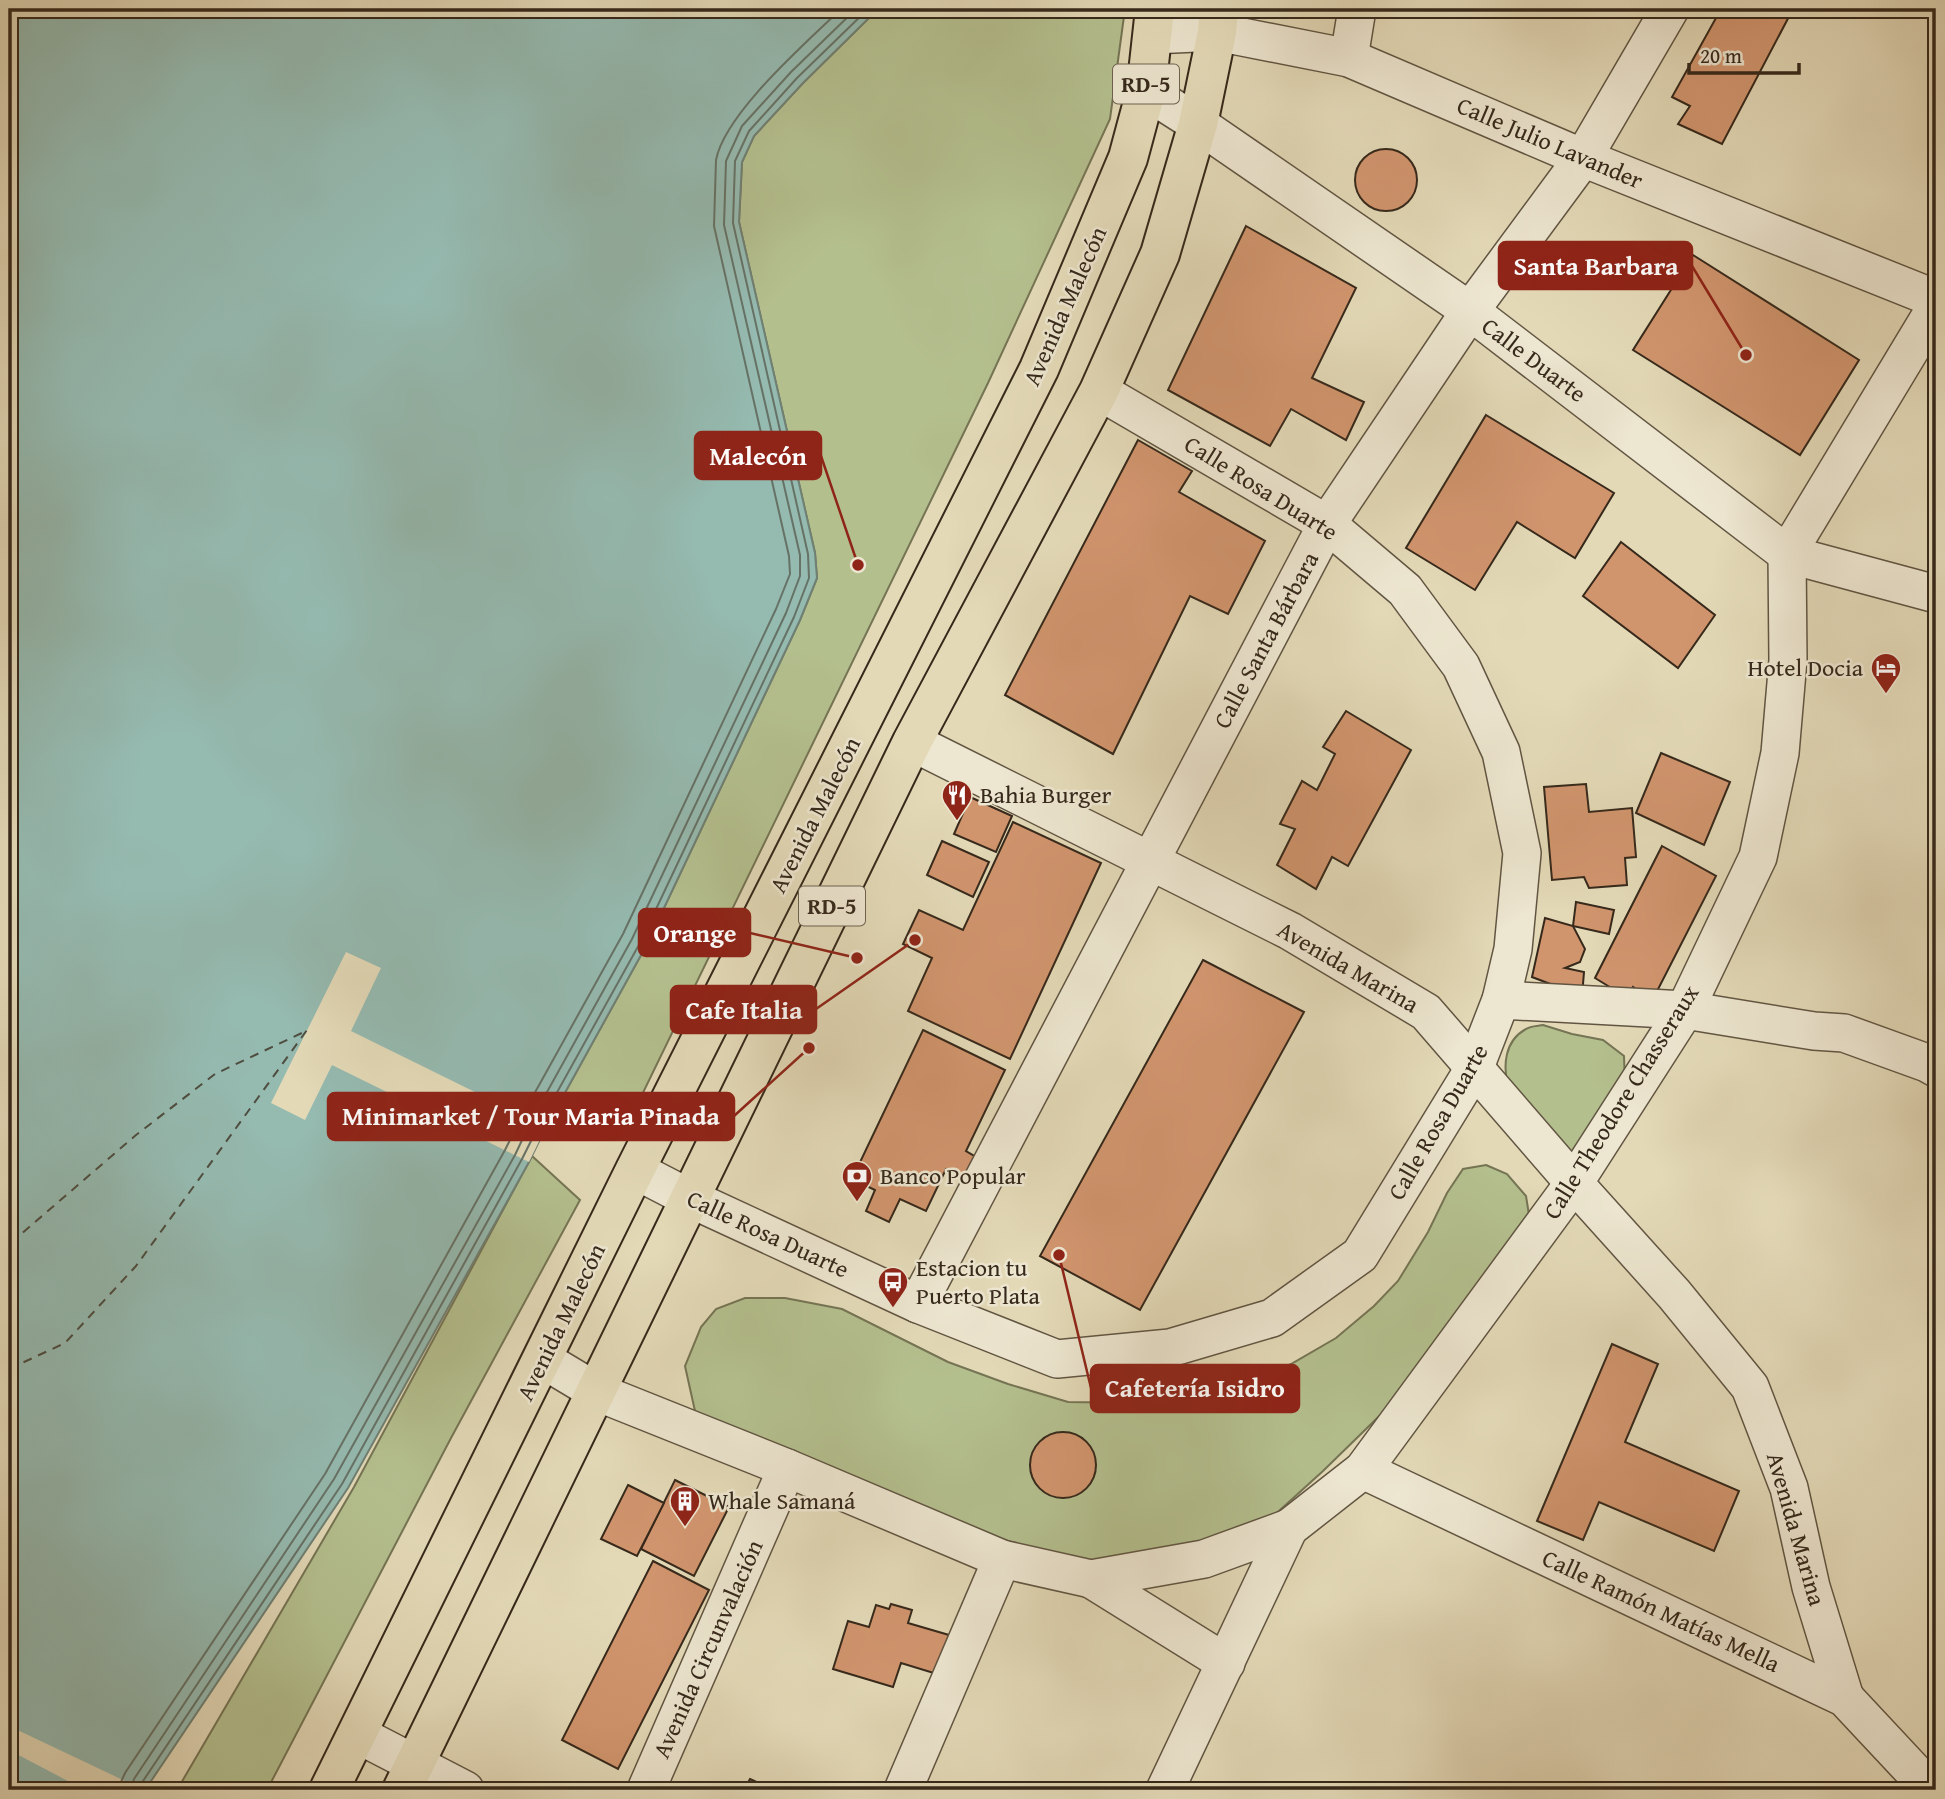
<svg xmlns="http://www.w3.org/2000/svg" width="1945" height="1799" font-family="'Gentium Book Plus',serif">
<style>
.green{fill:#b4bf8e;stroke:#757454;stroke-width:2}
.water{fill:#95bab0;stroke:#6f8074;stroke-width:2}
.pier{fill:#e3d9b7}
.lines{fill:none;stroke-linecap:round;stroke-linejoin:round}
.shore{stroke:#667266;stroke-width:2}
.ferry{stroke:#4e4d40;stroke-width:2;stroke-dasharray:9 7;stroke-linecap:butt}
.building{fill:#d1956e;stroke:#36291b;stroke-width:2}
.minor-casing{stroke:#615542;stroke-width:40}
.primary-casing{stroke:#36291b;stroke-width:42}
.minor{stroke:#ede6d0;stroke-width:37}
.primary{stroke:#e3d9b7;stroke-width:38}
.labels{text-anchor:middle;stroke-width:5;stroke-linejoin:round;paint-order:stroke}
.shield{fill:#ede6d0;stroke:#6d6251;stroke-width:2}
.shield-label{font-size:23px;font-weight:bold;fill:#36291b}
.street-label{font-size:24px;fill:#36291b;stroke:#ede6d0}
.poi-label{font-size:24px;fill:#36291b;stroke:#ede6d0;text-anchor:start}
.leader{fill:none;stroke:#8f2418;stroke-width:2.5}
.callout-dot{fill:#8f2418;stroke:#ede6d0;stroke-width:2.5}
.callout{fill:#8f2418;stroke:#8f2418;stroke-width:2.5}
.callout-label{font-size:26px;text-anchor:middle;font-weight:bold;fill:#fff}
</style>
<rect width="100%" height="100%" fill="#e3d9b7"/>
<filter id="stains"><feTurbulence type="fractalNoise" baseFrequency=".00286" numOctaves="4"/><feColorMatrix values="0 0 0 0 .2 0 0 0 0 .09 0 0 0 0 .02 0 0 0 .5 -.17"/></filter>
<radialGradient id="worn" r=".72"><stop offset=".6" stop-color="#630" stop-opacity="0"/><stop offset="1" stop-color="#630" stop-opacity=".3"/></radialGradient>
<g class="green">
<path d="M878 9H1125L1110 119 988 383 638 1103 625 1120 611 1128 583 1124 546 1127 646 946 800 620 817 578 815 553 739 222 742 162 754 136 803 83Z"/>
<path d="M1543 1025 1572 1034 1603 1040 1624 1056 1625 1086 1572 1157 1508 1087C1503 1066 1504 1041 1526 1029 1530 1026 1538 1026 1543 1025Z"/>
<path d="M532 1156 580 1200 451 1438 267 1790H177L354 1487Z"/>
<path d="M1486 1165 1507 1174 1526 1196 1530 1221 1407 1389 1323 1471 1246 1541 1056 1572 716 1443 695 1411 685 1366 701 1327 716 1309 745 1298H785L842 1309 948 1362 1008 1384 1068 1402 1135 1403 1204 1392 1249 1382 1291 1364 1336 1338 1374 1306 1398 1281 1428 1232 1447 1193 1463 1169Z"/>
</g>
<path class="water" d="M9 9H878L803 83 754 136 742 162 739 222 815 553 817 578 800 620 646 946 546 1127 529 1162 348 1488 145 1790H9Z"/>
<g class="pier">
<path d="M346 952 381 968 351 1031 546 1127 529 1162 332 1065 305 1120 271 1103Z"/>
<path d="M9 1726 144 1790H85L9 1750Z"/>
</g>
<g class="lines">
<g class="shore">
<path d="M120 1790 121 1782 125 1773 325 1474 505 1150 523 1114 623 934 776 609 790 574 789 556 714 226 716 160C725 113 806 43 841 9"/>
<path d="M131 1790 134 1779 334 1479 515 1155 532 1119 632 939 786 613 800 576V555L724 225 726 161 742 126 791 72 856 9"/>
<path d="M140 1790 141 1784 342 1484 522 1159 540 1123 640 943 794 617 809 578 808 554 733 223 735 161 749 131 797 78 868 9"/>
</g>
<g class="ferry">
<path d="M9 1240 20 1235 136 1135 215 1074 306 1031"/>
<path d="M9 1369 65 1343 136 1266 307 1030"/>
</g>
</g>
<g class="building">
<path d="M1721 9H1793L1722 144 1678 124 1690 106 1672 97Z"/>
<circle cx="1386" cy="180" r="31"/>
<path d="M1246 226 1356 288 1312 378 1364 402 1346 440 1291 409 1270 446 1168 390Z"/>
<path d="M1693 255 1859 360 1800 455 1633 350Z"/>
<path d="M1486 415 1614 493 1575 558 1517 522 1475 590 1406 548Z"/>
<path d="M1138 440 1192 471 1179 492 1265 541 1228 614 1190 596 1113 754 1005 695Z"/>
<path d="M1621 542 1715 615 1678 668 1583 596Z"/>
<path d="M1346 711 1411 750 1348 866 1332 857 1316 889 1277 865 1295 829 1280 824 1302 781 1317 790 1335 754 1323 747Z"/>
<path d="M1661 753 1730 782 1704 845 1636 813Z"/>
<path d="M1586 784 1589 812 1632 808 1636 857 1625 858 1627 885 1589 888 1584 877 1552 880 1544 787Z"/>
<path d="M970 797 1012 816 996 852 954 834Z"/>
<path d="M1013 822 1101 863 1010 1059 908 1011 932 958 903 944 919 910 963 930Z"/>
<path d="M942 841 989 862 973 897 927 875Z"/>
<path d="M1662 846 1716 876 1652 1001 1633 987 1626 997 1595 978Z"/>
<path d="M1576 902 1614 910 1609 934 1573 926Z"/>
<path d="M1545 918 1573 926 1585 949 1580 962 1565 968 1584 972 1582 996 1532 977Z"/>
<path d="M1203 960 1304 1012 1140 1310 1040 1256Z"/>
<path d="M923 1030 1005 1070 966 1151 976 1157 966 1179 946 1169 926 1211 900 1199 889 1222 866 1211 875 1190 852 1179Z"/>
<path d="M1612 1344 1658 1364 1625 1442 1739 1491 1714 1551 1599 1502 1583 1540 1537 1521Z"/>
<circle cx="1063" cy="1465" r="33"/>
<path d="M675 1480 729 1507 694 1576 641 1549Z"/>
<path d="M628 1485 664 1503 637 1556 601 1539Z"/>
<path d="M653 1561 709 1590 618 1769 562 1740Z"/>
<path d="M891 1604 912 1610 908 1623 949 1635 937 1674 901 1663 893 1687 833 1669 848 1621 869 1627 876 1605 889 1609Z"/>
<path d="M750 1779 774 1790H744Z"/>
</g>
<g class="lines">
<g class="minor-casing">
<g id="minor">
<path d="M1153 35 1217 32 1349 58 1583 158 1936 299"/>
<path d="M1349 58 1357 9"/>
<path d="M1146 91 1198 124 1470 311 1787 554 1936 594"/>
<path d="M912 742 1290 931 1426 1012 1574 1183 1674 1294 1750 1387 1789 1488 1811 1587 1845 1698"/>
<path d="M1501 1000 1685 1010 1814 1031 1844 1033 1927 1063 1936 1068"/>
<path d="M635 1170 689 1198 918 1304 1057 1359 1170 1348 1272 1318 1360 1255 1475 1067 1501 1000 1513 949 1522 853 1501 752 1461 666 1405 590 1327 524 1099 391"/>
<path d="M918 1304 1327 524 1470 311 1583 158 1670 9"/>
<path d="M542 1359 597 1392 787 1468 1002 1559 1091 1579 1204 1559 1289 1528"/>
<path d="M1363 1470 1845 1698 1931 1790"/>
<path d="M1091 1579 1226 1663"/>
<path d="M357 1734 465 1790"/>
<path d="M646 1790 787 1468"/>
<path d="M903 1790 1002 1559"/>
<path d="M1165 1790 1289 1528 1363 1470 1574 1183 1685 1010 1758 857 1780 753 1788 660 1787 554 1936 307"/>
</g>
</g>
<g class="primary-casing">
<g id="primary">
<path d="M329 1790 635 1170 1039 369 1128 158 1146 91 1155 9"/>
<path d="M402 1790 912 742 1099 391 1160 254 1198 124 1217 32 1219 9"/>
</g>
</g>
<use href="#minor" class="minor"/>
<use href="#primary" class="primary"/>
</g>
<defs>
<g id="hotel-pin" transform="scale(1.575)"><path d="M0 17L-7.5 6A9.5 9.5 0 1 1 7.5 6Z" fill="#8f2418" stroke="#ede6d0"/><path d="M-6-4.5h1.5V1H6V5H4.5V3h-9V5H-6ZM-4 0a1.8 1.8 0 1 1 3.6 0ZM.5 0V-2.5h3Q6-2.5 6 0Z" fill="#fff"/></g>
<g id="restaurant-pin" transform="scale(1.575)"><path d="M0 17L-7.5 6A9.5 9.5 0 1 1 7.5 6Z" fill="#8f2418" stroke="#ede6d0"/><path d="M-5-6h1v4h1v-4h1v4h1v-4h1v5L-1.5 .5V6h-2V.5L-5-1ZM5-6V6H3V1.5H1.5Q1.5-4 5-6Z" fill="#fff"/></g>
<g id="bank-pin" transform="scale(1.575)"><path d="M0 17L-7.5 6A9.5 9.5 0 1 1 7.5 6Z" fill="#8f2418" stroke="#ede6d0"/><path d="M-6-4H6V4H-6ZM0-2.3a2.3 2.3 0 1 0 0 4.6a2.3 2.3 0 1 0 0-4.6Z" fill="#fff"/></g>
<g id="bus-pin" transform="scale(1.575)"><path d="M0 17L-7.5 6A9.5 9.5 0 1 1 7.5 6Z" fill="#8f2418" stroke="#ede6d0"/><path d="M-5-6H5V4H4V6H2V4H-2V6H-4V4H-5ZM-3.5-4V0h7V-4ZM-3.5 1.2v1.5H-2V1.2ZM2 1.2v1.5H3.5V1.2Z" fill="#fff"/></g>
<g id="building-pin" transform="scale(1.575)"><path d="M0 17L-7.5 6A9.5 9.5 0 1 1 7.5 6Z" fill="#8f2418" stroke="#ede6d0"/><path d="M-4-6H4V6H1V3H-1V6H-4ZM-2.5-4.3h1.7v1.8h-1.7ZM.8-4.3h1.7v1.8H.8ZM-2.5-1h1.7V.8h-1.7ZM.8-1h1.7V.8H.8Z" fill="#fff"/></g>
</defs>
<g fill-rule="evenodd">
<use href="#hotel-pin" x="1886" y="668"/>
<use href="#restaurant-pin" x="957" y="795"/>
<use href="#bank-pin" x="857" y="1176"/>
<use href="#bus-pin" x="893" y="1282"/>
<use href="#building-pin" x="685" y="1501"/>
</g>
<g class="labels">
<g class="shield">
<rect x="1113" y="64.5" width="66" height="39" rx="5"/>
<rect x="799" y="886.5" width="66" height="39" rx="5"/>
</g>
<g class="shield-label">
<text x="1146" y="92">RD-5</text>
<text x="832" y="914">RD-5</text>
</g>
<g class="street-label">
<text transform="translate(1550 143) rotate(23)" y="8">Calle Julio Lavander</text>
<text transform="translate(1065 306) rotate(-66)" y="8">Avenida Malecón</text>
<text transform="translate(1534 360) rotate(37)" y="8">Calle Duarte</text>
<text transform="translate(1261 488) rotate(32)" y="8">Calle Rosa Duarte</text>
<text transform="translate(1266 640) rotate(-62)" y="8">Calle Santa Bárbara</text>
<text transform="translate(815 815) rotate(-63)" y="8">Avenida Malecón</text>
<text transform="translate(1348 967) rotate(30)" y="8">Avenida Marina</text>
<text transform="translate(1621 1102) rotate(-58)" y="8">Calle Theodore Chasseraux</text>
<text transform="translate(1438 1122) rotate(-60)" y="8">Calle Rosa Duarte</text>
<text transform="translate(768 1234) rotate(25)" y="8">Calle Rosa Duarte</text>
<text transform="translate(561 1322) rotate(-64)" y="8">Avenida Malecón</text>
<text transform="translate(1796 1529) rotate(74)" y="8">Avenida Marina</text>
<text transform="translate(1661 1611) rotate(25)" y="8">Calle Ramón Matías Mella</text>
<text transform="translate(708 1649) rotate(-66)" y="8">Avenida Circunvalación</text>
</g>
<g class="poi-label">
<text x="1863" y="676" text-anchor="end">Hotel Docia</text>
<text x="980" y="803">Bahia Burger</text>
<text x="880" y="1184">Banco Popular</text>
<text x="916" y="1276">Estacion tu<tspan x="916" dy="28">Puerto Plata</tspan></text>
<text x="708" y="1509">Whale Samaná</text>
</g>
</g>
<path class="leader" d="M1746 355L1692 266M858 565L821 456M857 958L750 933M915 940L816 1009M809 1048L734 1116M1059 1255L1091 1388"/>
<g class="callout-dot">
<circle cx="1746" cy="355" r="7"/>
<circle cx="858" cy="565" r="7"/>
<circle cx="857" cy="958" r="7"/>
<circle cx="915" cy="940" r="7"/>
<circle cx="809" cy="1048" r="7"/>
<circle cx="1059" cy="1255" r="7"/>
</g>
<g class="callout">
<rect x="1499" y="242" width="193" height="47" rx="7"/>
<rect x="695" y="432" width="126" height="47" rx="7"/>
<rect x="639" y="909" width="111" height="47" rx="7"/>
<rect x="671" y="986" width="145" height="47" rx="7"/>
<rect x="328" y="1093" width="406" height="47" rx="7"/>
<rect x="1091" y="1365" width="208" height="47" rx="7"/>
</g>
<g class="callout-label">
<text x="1596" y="275">Santa Barbara</text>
<text x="758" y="465">Malecón</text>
<text x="695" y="942">Orange</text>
<text x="744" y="1019">Cafe Italia</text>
<text x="531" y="1125">Minimarket / Tour Maria Pinada</text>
<text x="1195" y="1397">Cafetería Isidro</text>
</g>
<rect width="1945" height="1799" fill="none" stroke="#e3d9b7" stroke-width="35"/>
<rect x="10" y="10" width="1924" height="1778" fill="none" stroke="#36291b" stroke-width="3.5"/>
<rect x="18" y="18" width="1910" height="1764" fill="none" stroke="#36291b" stroke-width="2"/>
<path d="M1689 63v10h110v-10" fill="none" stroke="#36291b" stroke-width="3.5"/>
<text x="1700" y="63" font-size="21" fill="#36291b" stroke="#ede6d0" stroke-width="5" paint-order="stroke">20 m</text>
<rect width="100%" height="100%" filter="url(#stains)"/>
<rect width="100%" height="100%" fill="url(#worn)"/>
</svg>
